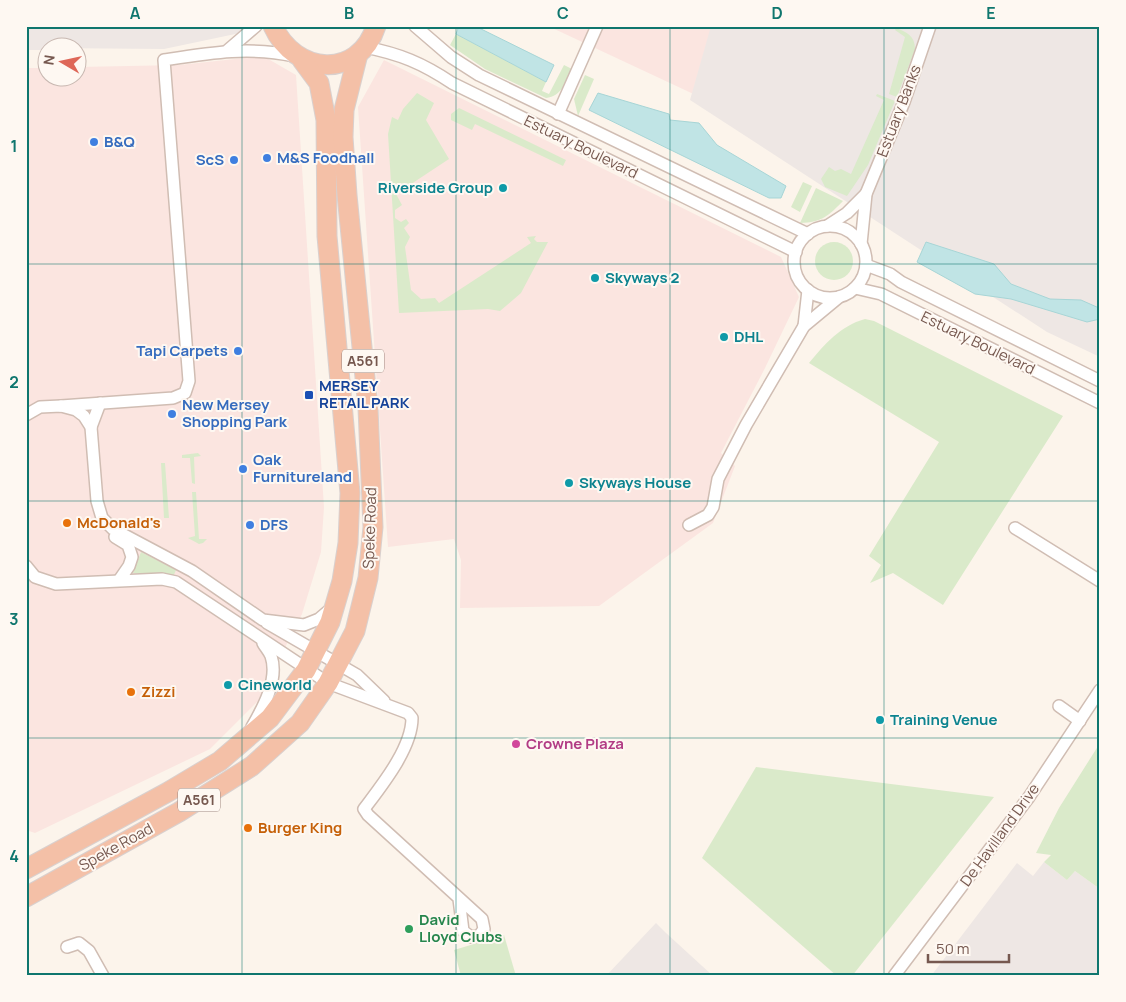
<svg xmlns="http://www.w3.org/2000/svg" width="1126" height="1002" font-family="Manrope,sans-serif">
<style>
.commercial{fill:#fbe5e0}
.industrial{fill:#eee7e4}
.green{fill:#daeaca}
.water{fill:#c0e4e5;stroke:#a7d5d6}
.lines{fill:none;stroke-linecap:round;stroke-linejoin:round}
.minor-casing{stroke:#d0bdb3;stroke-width:14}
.trunk-casing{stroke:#d9d0ce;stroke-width:21}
.minor{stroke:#fff;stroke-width:11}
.trunk{stroke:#f4c0a7;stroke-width:19}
.grid{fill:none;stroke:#0f766e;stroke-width:1;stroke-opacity:0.55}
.shop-dot{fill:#3f7fe0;stroke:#fef8f2;stroke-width:2}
.culture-dot{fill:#0f9aa8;stroke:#fef8f2;stroke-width:2}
.transit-dot{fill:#1a4fb4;stroke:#fef8f2;stroke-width:2}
.food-dot{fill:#e8710a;stroke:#fef8f2;stroke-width:2}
.hotel-dot{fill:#d1479c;stroke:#fef8f2;stroke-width:2}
.leisure-dot{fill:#2e9e5b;stroke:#fef8f2;stroke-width:2}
.labels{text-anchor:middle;stroke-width:4;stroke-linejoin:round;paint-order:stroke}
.shield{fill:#fef8f2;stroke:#9f8880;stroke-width:1}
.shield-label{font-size:14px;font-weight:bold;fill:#76584f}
.street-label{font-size:15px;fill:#76584f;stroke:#fef8f2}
.shop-label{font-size:15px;font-weight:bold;fill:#366cbe;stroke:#fef8f2;text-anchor:start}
.culture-label{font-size:15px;font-weight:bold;fill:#0d838f;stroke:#fef8f2;text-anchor:start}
.transit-label{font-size:15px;font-weight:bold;fill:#164399;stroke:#fef8f2;text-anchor:start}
.food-label{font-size:15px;font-weight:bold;fill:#c56008;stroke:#fef8f2;text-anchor:start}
.hotel-label{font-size:15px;font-weight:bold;fill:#b23c85;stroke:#fef8f2;text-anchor:start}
.leisure-label{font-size:15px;font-weight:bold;fill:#27864d;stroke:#fef8f2;text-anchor:start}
.neatline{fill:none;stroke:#0f766e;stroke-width:2}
.grid-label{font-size:16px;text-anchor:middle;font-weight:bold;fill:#0f766e}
</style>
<rect width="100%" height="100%" fill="#fcf4eb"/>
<g class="commercial">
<path d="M548 26H889L828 157Z"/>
<path d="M263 56 296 75 324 507 321 552 302 614 258 701 210 749 35 833 26 830V68H47L48 78H78V67L179 65Z"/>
<path d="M384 60 781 257 799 297 765 368 721 453 735 466 713 523 599 606 460 608 461 560 454 539 388 547 358 107Z"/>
</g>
<g class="industrial">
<path d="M26 26H242L240 33 164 49 48 48 47 50H26Z"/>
<path d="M711 26H1100V357L1047 332 690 100Z"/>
<path d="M1044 862 1067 880 1075 871 1100 889V976H931L1017 863 1033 876Z"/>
<path d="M656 923 666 933 713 976H606Z"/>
</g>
<g class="green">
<path d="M896 28C907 32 915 36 915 49L897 97 889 94 905 37 895 30Z"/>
<path d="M456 34 546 82 542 91 549 94 564 65 572 69C566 82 562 96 546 98L485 69 450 45Z"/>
<path d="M585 75 594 79 578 116 574 99Z"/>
<path d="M417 93 434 103 426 120 449 159 396 194 402 205 395 210V218L401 222 406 219 409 223 404 228 410 237 405 247 411 290 421 299 435 298 439 303 531 243 527 237 536 236 534 239 537 242H548L521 293 500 311 488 309 399 313 388 134 392 117 398 120 403 109Z"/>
<path d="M877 94 895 101 868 165 847 196 825 187 821 179 829 167 835 171 841 169 851 174 884 100 876 96Z"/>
<path d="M459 108 566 160 563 166 475 124 472 130 451 120V114Z"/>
<path d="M803 182 812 186 800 212 791 207Z"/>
<path d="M816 188 843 201C828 216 823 222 800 223Z"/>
<circle cx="834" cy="261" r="19"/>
<path d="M865 319 874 321 1063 416 943 605 893 573 870 583 881 565 869 556 939 442 809 363C825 344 840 326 865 319Z"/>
<path d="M198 453 201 456 194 457 195 484 192 483 190 458H182V455Z"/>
<path d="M161 463H165L169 518H164Z"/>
<path d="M192 492H196L199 539H207L203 543 199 544 188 538 195 536Z"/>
<path d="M141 552 176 570 173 577 133 573Z"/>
<path d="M1100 743V889L1075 871 1067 880 1044 862 1051 855 1036 853 1059 808Z"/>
<path d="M756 767 994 797 852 976H837L702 858Z"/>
<path d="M504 935 516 976H461L454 950Z"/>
</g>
<g class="water">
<path d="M459 26H475L554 65 546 82 456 34Z"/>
<path d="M598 93 669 114 670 120 699 123 717 145 786 186 781 198H769L589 110Z"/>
<path d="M926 242 994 264 1011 284 1050 299 1081 300 1099 308 1100 319 1087 322 1011 299 975 294 917 262Z"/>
</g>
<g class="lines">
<g class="minor-casing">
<g id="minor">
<path d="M415 26 451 57 479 75 808 234"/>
<path d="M365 47C400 54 422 63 452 83L796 252"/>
<path d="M228 50 256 26"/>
<path d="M558 114 597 26"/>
<path d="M827 226 847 213 866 194"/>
<circle cx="830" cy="262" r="36"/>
<path d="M861 244 866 194 904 102 930 26"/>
<path d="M866 265 890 274 901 282 1100 381"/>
<path d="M855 288 881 294 1100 403"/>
<path d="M804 326 808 290"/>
<path d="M61 406 173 398 185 393 189 381 164 60C209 53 249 46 294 56"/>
<path d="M26 415 40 407 61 406 76 410 84 416 91 427 97 501 102 518 113 529 192 571 263 620 304 625 319 619 333 607"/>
<path d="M91 427 100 403"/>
<path d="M689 525 708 515 713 507 718 479 746 425 804 326 839 297"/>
<path d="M1015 528 1100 581"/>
<path d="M115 537 128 545 132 557 129 566 120 579"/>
<path d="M26 566 35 577 56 584 162 579 176 582 328 683 408 713 412 718C412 748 382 785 364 809L368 815 482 919 484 929 479 936 471 937 463 931 459 899"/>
<path d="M267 623 357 675 384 701"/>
<path d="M1059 706 1080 721"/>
<path d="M252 727C263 708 279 679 271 656 269 651 265 647 263 643"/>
<path d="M67 947 79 943 89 951 103 976"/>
<path d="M894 976 1029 797 1100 690"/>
</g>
</g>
<g class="trunk-casing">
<g id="trunk">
<path d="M273 26C295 75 359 80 376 26"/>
<path d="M26 869 168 792 220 761 270 718 306 670 330 622 342 581 348 543 350 493 327 236 326 120 319 83 302 60"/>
<path d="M26 897 179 812 252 766 300 723 328 683 355 631 368 578 373 527 368 408 347 195 343 137 344 110 358 54"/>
</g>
</g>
<use href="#minor" class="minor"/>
<use href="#trunk" class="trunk"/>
</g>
<path class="grid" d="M242 26V976M456 26V976M670 26V976M884 26V976M26 264H1100M26 501H1100M26 738H1100"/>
<g class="shop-dot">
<circle cx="94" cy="142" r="5"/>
<circle cx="267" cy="158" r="5"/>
<circle cx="234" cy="160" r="5"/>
<circle cx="238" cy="351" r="5"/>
<circle cx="172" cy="414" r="5"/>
<circle cx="243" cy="469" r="5"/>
<circle cx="250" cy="525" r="5"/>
</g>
<g class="culture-dot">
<circle cx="503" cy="188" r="5"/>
<circle cx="595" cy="278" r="5"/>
<circle cx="724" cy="337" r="5"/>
<circle cx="569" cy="483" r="5"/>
<circle cx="228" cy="685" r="5"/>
<circle cx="880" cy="720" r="5"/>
</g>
<rect class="transit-dot" x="304" y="390" width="10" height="10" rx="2.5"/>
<g class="food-dot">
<circle cx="67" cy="523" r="5"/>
<circle cx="131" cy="692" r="5"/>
<circle cx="248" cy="828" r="5"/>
</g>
<circle class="hotel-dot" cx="516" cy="744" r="5"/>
<circle class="leisure-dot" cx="409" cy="929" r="5"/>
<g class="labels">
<g class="shield">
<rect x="342" y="349.5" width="42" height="23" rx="4"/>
<rect x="178" y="788.5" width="42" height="23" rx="4"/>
</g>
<g class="shield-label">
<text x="363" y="366">A561</text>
<text x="199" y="805">A561</text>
</g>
<g class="street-label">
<text transform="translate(899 111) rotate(-69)" y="5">Estuary Banks</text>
<text transform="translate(581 147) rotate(26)" y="5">Estuary Boulevard</text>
<text transform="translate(978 343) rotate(26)" y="5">Estuary Boulevard</text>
<text transform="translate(370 528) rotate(-88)" y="5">Speke Road</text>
<text transform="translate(1000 835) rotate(-54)" y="5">De Havilland Drive</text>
<text transform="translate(116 847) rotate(-29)" y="5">Speke Road</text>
</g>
<g class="shop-label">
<text x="104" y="147">B&amp;Q</text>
<text x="277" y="163">M&amp;S Foodhall</text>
<text x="224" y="165" text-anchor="end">ScS</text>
<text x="228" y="356" text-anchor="end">Tapi Carpets</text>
<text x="182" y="410">New Mersey<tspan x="182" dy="17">Shopping Park</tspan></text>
<text x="253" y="465">Oak<tspan x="253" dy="17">Furnitureland</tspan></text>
<text x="260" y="530">DFS</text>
</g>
<g class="culture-label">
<text x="493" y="193" text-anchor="end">Riverside Group</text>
<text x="605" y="283">Skyways 2</text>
<text x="734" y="342">DHL</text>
<text x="579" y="488">Skyways House</text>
<text x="238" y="690">Cineworld</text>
<text x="890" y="725">Training Venue</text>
</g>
<g class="transit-label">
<text x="319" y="391">MERSEY<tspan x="319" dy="17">RETAIL PARK</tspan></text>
</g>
<g class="food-label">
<text x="77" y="528">McDonald's</text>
<text x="141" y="697">Zizzi</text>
<text x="258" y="833">Burger King</text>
</g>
<g class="hotel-label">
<text x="526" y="749">Crowne Plaza</text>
</g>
<g class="leisure-label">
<text x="419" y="925">David<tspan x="419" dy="17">Lloyd Clubs</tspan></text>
</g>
</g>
<rect width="1126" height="1002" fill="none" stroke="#fef8f2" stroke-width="55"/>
<g transform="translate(62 62) rotate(279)"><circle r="24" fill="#fef8f2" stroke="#c8b8b1"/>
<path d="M0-4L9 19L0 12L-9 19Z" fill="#de6758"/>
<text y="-8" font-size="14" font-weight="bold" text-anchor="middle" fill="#76584f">N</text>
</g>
<path d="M928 954v8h81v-8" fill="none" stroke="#76584f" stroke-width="2.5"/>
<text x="936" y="954" font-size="15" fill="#76584f" stroke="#fef8f2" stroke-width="4" paint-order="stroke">50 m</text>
<rect x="28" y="28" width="1070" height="946" class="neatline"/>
<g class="grid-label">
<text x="135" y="19">A</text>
<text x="349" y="19">B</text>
<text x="563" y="19">C</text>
<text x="777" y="19">D</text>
<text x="991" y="19">E</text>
<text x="14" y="152">1</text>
<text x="14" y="388">2</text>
<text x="14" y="625">3</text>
<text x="14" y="862">4</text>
</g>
</svg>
